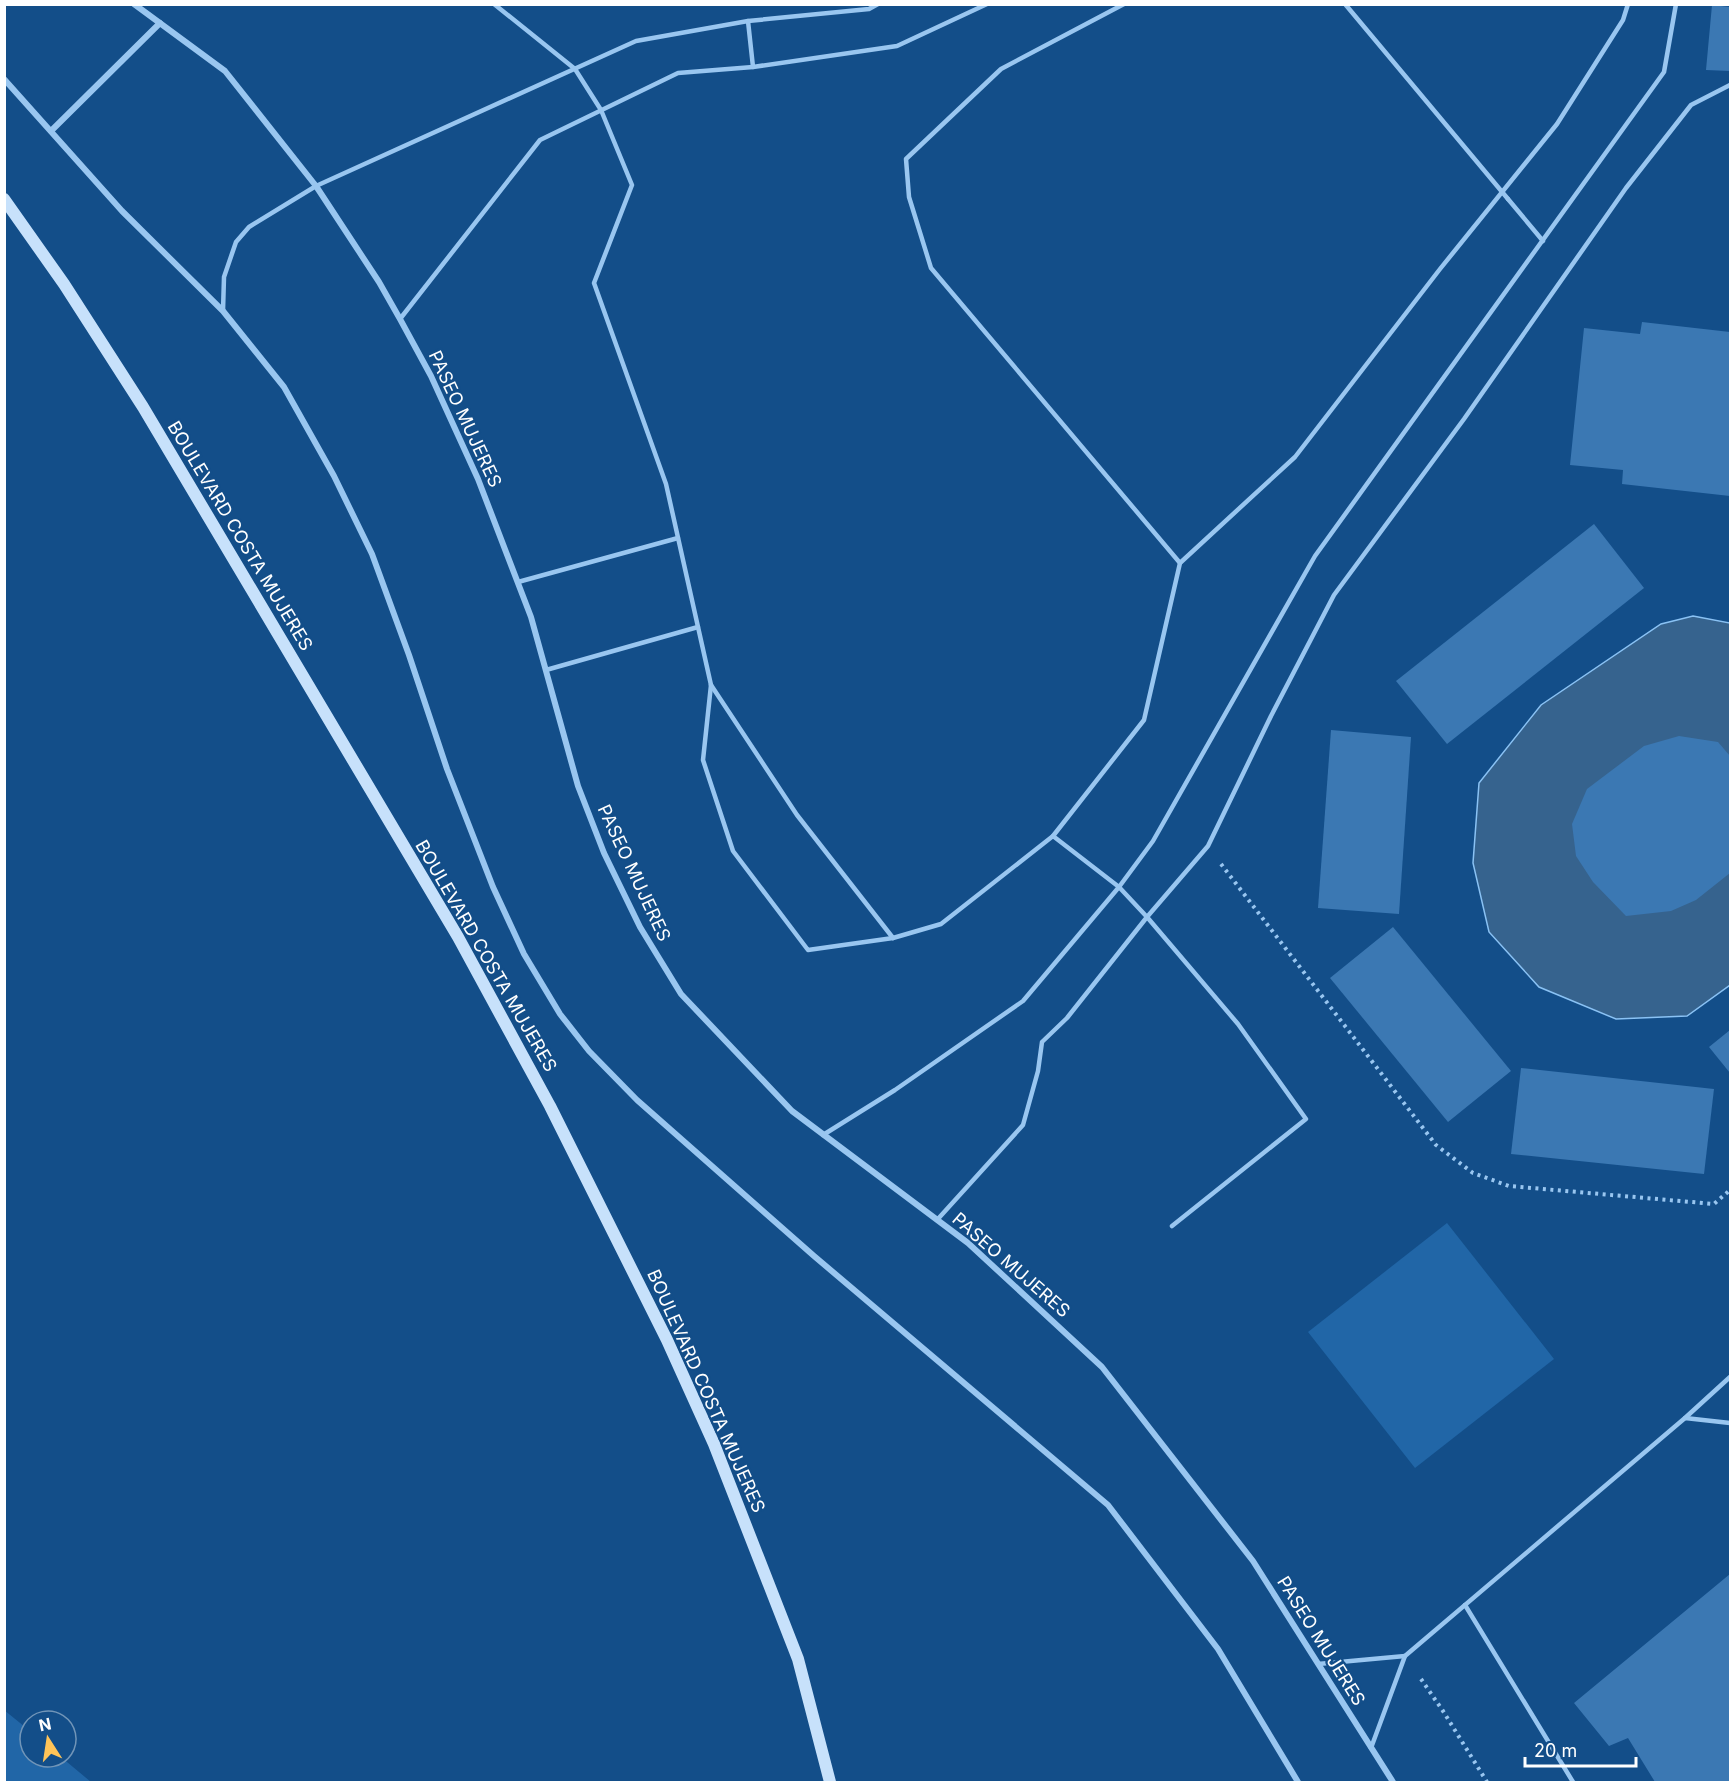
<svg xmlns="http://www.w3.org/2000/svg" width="1735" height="1787" font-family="Inter,sans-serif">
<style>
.green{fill:#2166a7}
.water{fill:#36638e;stroke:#8ac2f4;stroke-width:1.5}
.building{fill:#3b78b3}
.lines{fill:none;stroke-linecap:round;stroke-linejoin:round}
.path{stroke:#99c6f0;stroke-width:4;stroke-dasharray:3 4.5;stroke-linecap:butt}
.lane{stroke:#99c6f0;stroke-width:4.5}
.street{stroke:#99c6f0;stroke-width:6}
.secondary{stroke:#c7e1fb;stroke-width:12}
.lane-bridge{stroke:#99c6f0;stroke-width:4.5}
.labels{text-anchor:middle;stroke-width:4.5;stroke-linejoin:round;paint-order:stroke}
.street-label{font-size:18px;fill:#fff;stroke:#134e89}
</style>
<rect width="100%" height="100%" fill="#134e89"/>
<g class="green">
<path d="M1447 1223 1554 1359 1415 1468 1308 1332Z"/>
<path d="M4 1710 30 1731V1757H61L91 1782H5Z"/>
</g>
<path class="water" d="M1693 616 1730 623V985L1687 1016 1616 1019 1539 987 1489 932 1473 863 1479 783 1541 705 1661 624Z"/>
<g class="building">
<path d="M1712 5 1730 7V71L1706 70Z"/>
<path d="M1642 322 1730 332V496L1622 484 1623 470 1570 465 1584 328 1640 334Z"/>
<path d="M1594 524 1644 588 1447 744 1396 681Z"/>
<path d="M1331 730 1411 737 1399 914 1318 908Z"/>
<path d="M1679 736 1718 742 1730 756V873L1696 900 1671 911 1626 916 1593 882 1576 856 1572 824 1587 789 1644 746Z"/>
<path d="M1393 927 1511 1071 1448 1122 1330 978Z"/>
<path d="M1730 1030V1073L1709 1047Z"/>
<path d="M1521 1068 1714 1089 1704 1174 1511 1154Z"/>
<path d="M1730 1574V1782H1655L1628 1738 1609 1746 1574 1703Z"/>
</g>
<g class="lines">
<g class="path">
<path d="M1221 864 1436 1145 1473 1173 1509 1186 1714 1204 1730 1190"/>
<path d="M1421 1679 1443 1711 1487 1782"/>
</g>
<g class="lane">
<path d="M494 4 575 69 601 110 632 185 594 283 666 484 711 685 703 760 733 851 808 950 893 938 941 924 1053 836 1119 887 1147 917 1238 1024 1306 1119 1172 1226"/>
<path d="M1124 4 1001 69 906 159 909 197 931 268 1180 563"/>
<path d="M748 21 753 67"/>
<path d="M1508 199 1543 241"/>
<path d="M223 311 224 277 236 242 249 227 316 186 636 41 748 21 869 9 878 4"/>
<path d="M400 319 540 140 678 73 753 67 897 46 987 4"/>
<path d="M518 582 678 538"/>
<path d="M546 670 698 627"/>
<path d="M711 685 797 815 893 938"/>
<path d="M1053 836 1144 720 1180 563 1295 457 1440 269 1557 124 1623 20 1628 4"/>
<path d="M823 1135 895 1090 1023 1001 1119 887 1153 841 1315 556 1664 72 1676 4"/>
<path d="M937 1220 1023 1125 1038 1071 1042 1042 1067 1018 1147 917 1208 846 1271 716 1334 595 1464 419 1626 188 1691 105 1730 85"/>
<path d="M1685 1418 1730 1377"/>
<path d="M1465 1605 1573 1782"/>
<path d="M1318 1664 1405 1656"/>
<path d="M1371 1748 1405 1656 1685 1418 1730 1423"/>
</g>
<g class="street">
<path d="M134 4 225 71 316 186 379 282 400 319 431 376 478 479 531 617 578 786 604 853 640 927 681 994 792 1111 968 1243 1102 1367 1253 1561 1393 1782"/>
<path d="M4 79 122 211 223 311 284 387 334 476 372 554 409 655 447 769 493 887 524 954 560 1014 589 1051 637 1100 814 1256 1108 1505 1218 1649 1298 1782"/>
<path d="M51 131 160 23"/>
</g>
<path class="secondary" d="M4 199 64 284 143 407 458 937 550 1106 667 1340 714 1444 798 1659 830 1782"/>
<path class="lane-bridge" d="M1345 4 1508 199"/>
</g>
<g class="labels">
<g class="street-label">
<text transform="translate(465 419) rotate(65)" y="6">PASEO MUJERES</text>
<text transform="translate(240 536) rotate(59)" y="6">BOULEVARD COSTA MUJERES</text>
<text transform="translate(634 873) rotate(65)" y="6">PASEO MUJERES</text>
<text transform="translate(486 956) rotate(60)" y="6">BOULEVARD COSTA MUJERES</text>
<text transform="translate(1011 1265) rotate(41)" y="6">PASEO MUJERES</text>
<text transform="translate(706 1391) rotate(66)" y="6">BOULEVARD COSTA MUJERES</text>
<text transform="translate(1321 1641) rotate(58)" y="6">PASEO MUJERES</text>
</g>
</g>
<rect width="1735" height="1787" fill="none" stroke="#ffffff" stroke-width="12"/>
<g transform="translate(48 1739) rotate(348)"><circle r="28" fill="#134e89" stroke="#7195b8" stroke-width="1.5"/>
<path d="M0-4.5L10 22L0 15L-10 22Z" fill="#ffc458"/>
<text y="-9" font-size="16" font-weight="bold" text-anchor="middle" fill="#ffffff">N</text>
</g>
<path d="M1525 1757v9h111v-9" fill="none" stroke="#ffffff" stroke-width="3"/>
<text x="1534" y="1757" font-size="18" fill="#ffffff" stroke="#134e89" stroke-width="4.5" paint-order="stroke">20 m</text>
</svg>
